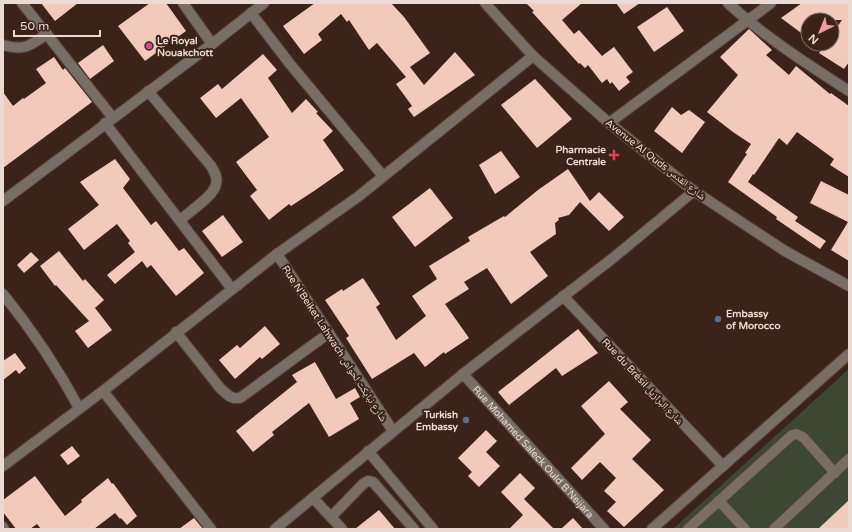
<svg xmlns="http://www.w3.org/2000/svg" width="852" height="532" font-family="'Varela Round','Noto Naskh Arabic',sans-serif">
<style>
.green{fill:#3c4734}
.building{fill:#f1cabc}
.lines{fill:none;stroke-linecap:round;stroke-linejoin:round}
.minor-casing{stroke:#584038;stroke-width:12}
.minor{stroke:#786e65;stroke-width:10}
.hotel-dot{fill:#d1479c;stroke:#3c231a;stroke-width:1.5}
.health-dot{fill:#e0444e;stroke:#3c231a;stroke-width:1.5}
.service-dot{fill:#5c6f8a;stroke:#3c231a;stroke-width:1.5}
.labels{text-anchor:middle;stroke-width:4;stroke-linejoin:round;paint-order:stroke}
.poi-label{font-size:10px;font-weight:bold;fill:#ebd9d3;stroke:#3c231a;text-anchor:start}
.street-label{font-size:10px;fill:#ebd9d3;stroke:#3c231a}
</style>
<rect width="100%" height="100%" fill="#3c231a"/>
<path class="green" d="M849 369V529H673Z"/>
<g class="building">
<path d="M41 3H78L55 21Z"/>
<path d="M150 3H166L186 31 145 61 118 26Z"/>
<path d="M315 3H391L404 17 430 53 410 67 424 85 455 52 475 75 414 117 408 109 412 106 396 84 406 77 377 43 369 50 349 20 347 22 341 14 318 34 322 40 304 54 283 26Z"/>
<path d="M526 3H582L562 20 574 34 579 30 602 56 614 47 633 72 626 77 630 82 619 91 612 82 610 84 607 79 602 83 588 65 585 68 580 63 579 64 532 12 534 11Z"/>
<path d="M616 3H640L624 14Z"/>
<path d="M802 3H849V62L844 69 819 53 825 44H832V34L842 20H808V38L781 18Z"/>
<path d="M667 7 684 31 654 52 637 27Z"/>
<path d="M749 29 772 50 766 55 789 75 796 66 830 94 831 93 849 106V177L830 165 834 159 797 132 787 145 779 138 754 175 753 174 748 182 798 217 795 221 826 241 820 249 776 219 777 217 728 182 747 154 745 153 751 144 733 132 707 112 738 75 720 57Z"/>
<path d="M103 45 114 61 90 79 78 63Z"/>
<path d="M263 54 277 70 268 78 292 113 306 99 318 112 316 113 333 131 323 140 344 170 314 191 291 206 289 204 269 220 250 196 257 190 236 162 269 137 241 98 216 118 200 98 218 84 222 89Z"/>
<path d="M54 57 63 70 65 68 92 102 3 168V92L13 106 23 98 24 99 46 83 36 69Z"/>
<path d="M535 79 572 119 537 148 501 105Z"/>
<path d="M672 107 681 115 689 110 705 122 682 153 654 131Z"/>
<path d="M501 151 520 177 495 194 479 165Z"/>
<path d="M115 159 130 179 123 188 151 225 156 221 179 251 184 248 204 273 176 296 151 265 147 268 142 261 115 284 107 275 135 252 128 243 130 241 117 224 84 250 68 229 99 205 80 182Z"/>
<path d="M568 169 590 201 599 192 624 217 609 231 580 202 569 215 558 218 559 220 555 223 556 234 530 252 548 276 511 304 487 268 464 282 469 289 445 304 469 338 445 354 444 352 425 367 414 353 372 379 346 338 349 336 325 300 342 289 343 291 363 278 380 304 376 307 396 340 426 316 412 296 437 279 429 266 470 241 468 237 504 216 505 217 538 190Z"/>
<path d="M821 181 849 195V261L831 250 848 222 810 203Z"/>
<path d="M430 188 453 218 415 247 392 217Z"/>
<path d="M223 215 243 242 222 257 202 231Z"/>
<path d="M59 251 83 281 85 279 104 300 95 308 112 330 88 348 75 331 89 321 56 285 55 286 40 266Z"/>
<path d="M31 252 39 260 24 273 17 265Z"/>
<path d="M265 326 280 344 262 359 260 357 235 379 219 360 237 345 240 348Z"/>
<path d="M578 329 598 353 562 376 556 368 509 405 498 392Z"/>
<path d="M15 353 26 368 19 374 16 370 3 380V361Z"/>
<path d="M315 362 336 399 355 388 360 397 350 403 359 419 329 437 309 403 272 432 274 435 253 452 236 431 297 382 292 375Z"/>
<path d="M609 381 628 402 620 409 651 440 632 459 664 490 624 527 607 511 616 502 604 491 616 478 600 462 582 480 571 468 605 434 581 406Z"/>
<path d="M486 430 497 441 486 452 500 466 479 487 468 476 472 472 458 458Z"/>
<path d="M72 446 80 456 68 465 60 455Z"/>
<path d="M520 473 535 488 524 499 554 529H509L523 515 501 492Z"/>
<path d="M35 476 65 516 82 502 81 500 108 478 112 484 113 483 137 516 127 525 121 518 120 519 115 513 94 529H41L37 524 30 529H16L3 512V500Z"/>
<path d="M849 500V529H818Z"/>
<path d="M379 510 395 529H355Z"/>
<path d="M194 518 203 529H179Z"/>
<path d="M573 518 583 529H561Z"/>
</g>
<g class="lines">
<g class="minor-casing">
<g id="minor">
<path d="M22 3 113 118"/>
<path d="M183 3 212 44"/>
<path d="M485 3 533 56 609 123 694 191 785 251 849 286"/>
<path d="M728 3C765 37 807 64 849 91"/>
<path d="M251 13 290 64 383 176"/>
<path d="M3 45C25 51 29 46 47 34"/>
<path d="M148 91 211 166C214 171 218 177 216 184 215 195 189 212 180 220"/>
<path d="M105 123 232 289"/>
<path d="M609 123 771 3"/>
<path d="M3 201 212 44 264 3"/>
<path d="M277 254 393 431"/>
<path d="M3 294C32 330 57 367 79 408"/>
<path d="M563 296 723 466"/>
<path d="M176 332 220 388 229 396 234 398H240L329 333"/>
<path id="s1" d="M463 374 604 529"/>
<path d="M103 391 211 529"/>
<path d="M368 451 433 529"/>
<path d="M3 466 103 391 277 254 359 196 533 56"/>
<path d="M313 498 342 529"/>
<path d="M719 501 745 529"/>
<path d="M331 517 363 484 368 481 373 482 414 529"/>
<path d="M3 527 4 529"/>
<path d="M275 529 463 374 613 258 694 191"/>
<path d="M652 529 849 354"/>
<path d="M688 529 792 435 796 434 803 437 835 473"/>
<path d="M774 529 849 459"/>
</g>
</g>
<use href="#minor" class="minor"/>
</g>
<circle class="hotel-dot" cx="149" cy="46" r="4"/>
<path class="health-dot" d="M612 149h4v4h4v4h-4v4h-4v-4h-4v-4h4z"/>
<g class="service-dot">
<circle cx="718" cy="319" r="4"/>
<circle cx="466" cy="420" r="4"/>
</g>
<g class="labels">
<g class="poi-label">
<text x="157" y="44">Le Royal<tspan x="157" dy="12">Nouakchott</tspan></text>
<text x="606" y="153" text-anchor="end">Pharmacie<tspan x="606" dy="12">Centrale</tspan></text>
<text x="726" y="317">Embassy<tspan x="726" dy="12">of Morocco</tspan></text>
<text x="458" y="418" text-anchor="end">Turkish<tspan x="458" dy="12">Embassy</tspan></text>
</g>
<g class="street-label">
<text transform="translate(656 159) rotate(38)" y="4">Avenue Al Quds شارع القدس</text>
<text transform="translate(335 343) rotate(57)" y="4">Rue N'Beiket Lahwach شارع نبايكت لحواش</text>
<text transform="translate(643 381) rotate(47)" y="4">Rue du Brésil شارع البرازيل</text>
<text dy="4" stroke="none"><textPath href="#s1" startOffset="105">Rue Mohamed Saleck Ould B'Neijara</textPath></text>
</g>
</g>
<rect width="852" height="532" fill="none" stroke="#ebd9d3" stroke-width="8"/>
<g transform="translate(820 32) rotate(223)"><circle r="19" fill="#3c231a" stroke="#826c64"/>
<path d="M0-3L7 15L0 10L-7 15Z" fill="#f39aa9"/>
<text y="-6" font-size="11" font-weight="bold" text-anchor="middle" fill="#ebd9d3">N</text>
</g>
<path d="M14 30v6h86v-6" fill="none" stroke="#ebd9d3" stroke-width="2"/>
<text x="20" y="30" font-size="12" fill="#ebd9d3" stroke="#3c231a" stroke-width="3" paint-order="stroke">50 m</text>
</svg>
